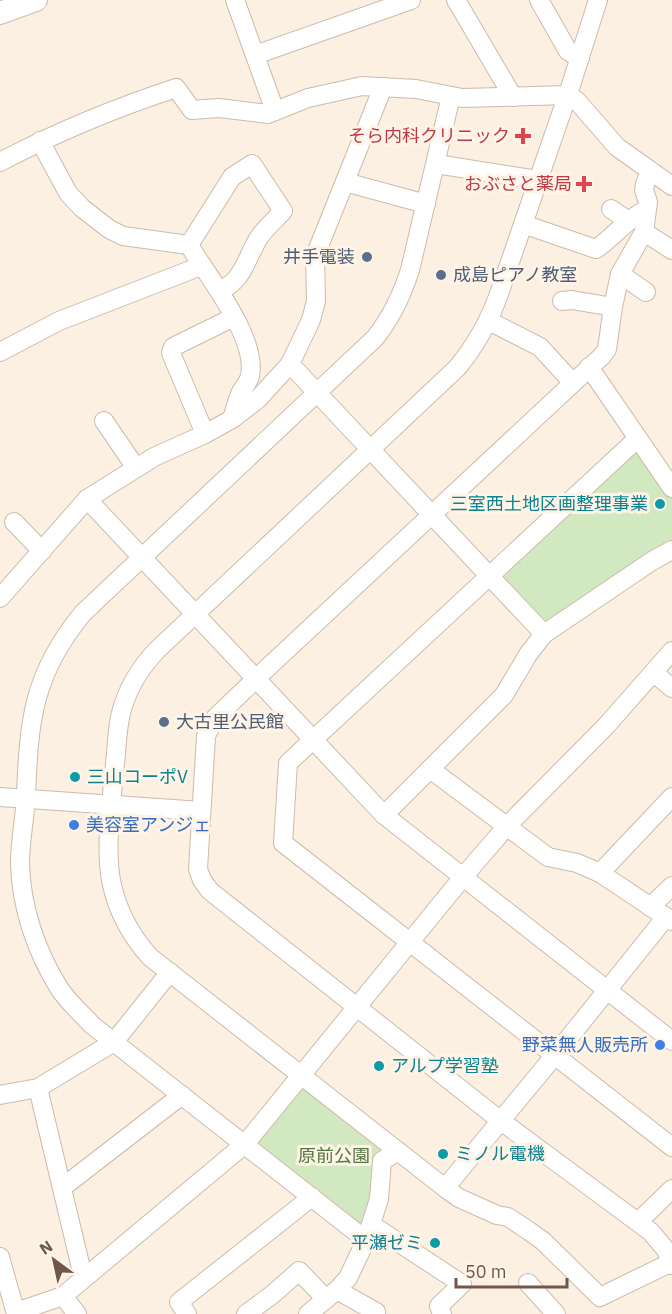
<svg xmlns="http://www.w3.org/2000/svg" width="672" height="1314" font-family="'IBM Plex Sans','Noto Sans JP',sans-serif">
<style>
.park{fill:#d2e8c0}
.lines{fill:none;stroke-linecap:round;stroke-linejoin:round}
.minor-casing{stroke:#cebaab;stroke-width:20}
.tertiary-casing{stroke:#cebaab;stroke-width:24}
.minor{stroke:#fff;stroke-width:18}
.tertiary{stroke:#fff;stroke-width:22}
.health-dot{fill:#e0444e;stroke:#fff4e7;stroke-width:2}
.service-dot{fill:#5c6f8a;stroke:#fff4e7;stroke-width:2}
.culture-dot{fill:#0f9aa8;stroke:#fff4e7;stroke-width:2}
.shop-dot{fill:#3f7fe0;stroke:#fff4e7;stroke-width:2}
.labels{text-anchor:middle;stroke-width:6;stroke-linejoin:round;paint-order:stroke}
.health-label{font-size:18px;fill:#be3a42;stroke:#fff4e7;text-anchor:end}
.service-label{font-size:18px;fill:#4e5e75;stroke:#fff4e7;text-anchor:start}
.culture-label{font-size:18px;fill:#0d838f;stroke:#fff4e7;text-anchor:start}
.shop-label{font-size:18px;fill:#366cbe;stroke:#fff4e7;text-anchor:start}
.park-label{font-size:18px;fill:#547842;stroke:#fff4e7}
</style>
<rect width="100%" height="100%" fill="#fbf0e1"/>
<g class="park">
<path d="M636 445 672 497V544L547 624 501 581V574Z"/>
<path d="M301 1084 392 1149 365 1229 254 1145Z"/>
</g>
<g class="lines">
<g class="minor-casing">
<g id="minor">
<path d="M235 0 275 111"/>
<path d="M456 0 513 97"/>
<path d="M539 0 568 51 580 58"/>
<path d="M598 0 570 88 500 291C490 320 477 344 457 368L157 650C140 668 127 689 121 713 117 729 117 746 115 763 112 797 104 852 112 885 118 912 132 937 150 957L445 1188 459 1198 497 1215 508 1217 529 1231 543 1241 600 1297 672 1262"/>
<path d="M255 55 411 0"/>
<path d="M40 141 68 193 82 208 109 229 123 236 189 245C208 277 258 338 250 376 248 383 244 387 241 392 237 400 235 410 232 419"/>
<path d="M0 162C57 132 115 108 176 88L192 110 219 108 268 114 308 98 362 86 416 89 462 98 568 95 577 101 617 147 672 186"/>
<path d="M436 164 538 180"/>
<path d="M650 171 645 184 644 190 648 202 644 232 620 274 613 307 607 349 602 356 263 672 214 719 206 736 198 869 202 880 210 891 501 1121 651 1232 666 1250 672 1265"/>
<path d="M345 182 426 204"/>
<path d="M611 209 627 220"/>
<path d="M523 224 596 249C614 237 626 219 646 210"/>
<path d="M644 232 672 250"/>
<path d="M189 245 232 177 252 164 283 211C275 220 264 229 258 239 245 261 244 279 220 291"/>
<path d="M620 274 646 292"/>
<path d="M562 301 572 300 613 307"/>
<path d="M489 321 540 347 573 383"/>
<path d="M0 352 59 321 201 266"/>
<path d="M290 364 544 634"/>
<path d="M589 367 672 488"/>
<path d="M104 421 136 468"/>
<path d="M205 434 171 353 173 347 234 317"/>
<path d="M638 438 288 763 283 843 672 1147"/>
<path d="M87 499 384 815 672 1041"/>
<path d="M14 522 42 551"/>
<path d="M0 598 87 499 154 457 205 434 232 419 258 399 290 364 311 320 316 301 315 256 383 87"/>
<path d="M654 673 672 688"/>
<path d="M430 769 548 857 577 863 600 873 672 797"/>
<path d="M0 797 201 811"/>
<path d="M384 815 504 695 529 653 544 634 652 561 672 550"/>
<path d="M600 873 672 921"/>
<path d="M650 907 672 886"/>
<path d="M38 1088 81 1268 85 1276"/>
<path d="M0 1095 38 1088 114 1042 170 972"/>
<path d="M63 1187 182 1095"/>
<path d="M445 1188 555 1055 666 917"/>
<path d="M638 1222 672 1189"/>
<path d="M372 1225 462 1284 439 1306 442 1314"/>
<path d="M366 1240 92 1025C81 1013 68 1002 59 988 36 951 21 907 20 863 20 841 25 818 26 795 29 719 33 674 83 613L375 338C391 318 402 295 410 270L451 96"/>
<path d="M0 1257 16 1314"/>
<path d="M528 1283 556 1314"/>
<path d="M337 1290 376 1312V1314"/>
<path d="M63 1296 77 1314"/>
<path d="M16 1312 63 1296 245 1144 463 877 507 826 606 726 672 651"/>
<path d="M187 1314 179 1302 312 1197"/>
<path d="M246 1314 273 1294 299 1271 326 1299"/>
<path d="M308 1314 337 1290 348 1278 366 1240 379 1199 382 1161 398 1151"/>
</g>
</g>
<g class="tertiary-casing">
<path id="tertiary" d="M0 13 36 0"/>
</g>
<use href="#minor" class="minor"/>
<use href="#tertiary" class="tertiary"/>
</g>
<g class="health-dot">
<path d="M520 127h6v6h6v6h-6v6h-6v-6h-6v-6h6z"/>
<path d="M581 175h6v6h6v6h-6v6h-6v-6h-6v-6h6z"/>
</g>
<g class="service-dot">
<circle cx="367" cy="257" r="6"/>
<circle cx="441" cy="275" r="6"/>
<circle cx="164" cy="722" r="6"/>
</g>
<g class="culture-dot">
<circle cx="660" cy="504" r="6"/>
<circle cx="75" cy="777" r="6"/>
<circle cx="379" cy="1066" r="6"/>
<circle cx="443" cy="1154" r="6"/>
<circle cx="435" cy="1243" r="6"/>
</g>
<g class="shop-dot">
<circle cx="74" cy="825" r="6"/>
<circle cx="660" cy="1045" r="6"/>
</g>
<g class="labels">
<g class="health-label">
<text x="510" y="142">そら内科クリニック</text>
<text x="572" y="190">おぶさと薬局</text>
</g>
<g class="service-label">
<text x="355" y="263" text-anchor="end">井手電装</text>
<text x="453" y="281">成島ピアノ教室</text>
<text x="176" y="728">大古里公民館</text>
</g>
<g class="culture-label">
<text x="648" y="510" text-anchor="end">三室西土地区画整理事業</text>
<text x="87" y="783">三山コーポV</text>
<text x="391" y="1072">アルプ学習塾</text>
<text x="455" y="1160">ミノル電機</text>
<text x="423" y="1249" text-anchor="end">平瀬ゼミ</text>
</g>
<g class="shop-label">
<text x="86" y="831">美容室アンジェ</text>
<text x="648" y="1051" text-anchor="end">野菜無人販売所</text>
</g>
<g class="park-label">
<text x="334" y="1162">原前公園</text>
</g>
</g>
<g transform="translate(54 1260) rotate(327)" stroke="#fff4e7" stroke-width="4.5" paint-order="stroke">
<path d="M0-4.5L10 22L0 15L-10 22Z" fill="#725649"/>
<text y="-9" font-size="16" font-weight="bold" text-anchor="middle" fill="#725649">N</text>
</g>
<path d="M456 1278v9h111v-9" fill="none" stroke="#725649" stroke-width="3"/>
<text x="465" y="1278" font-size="18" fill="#725649" stroke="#fff4e7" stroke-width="4.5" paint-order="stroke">50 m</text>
</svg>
